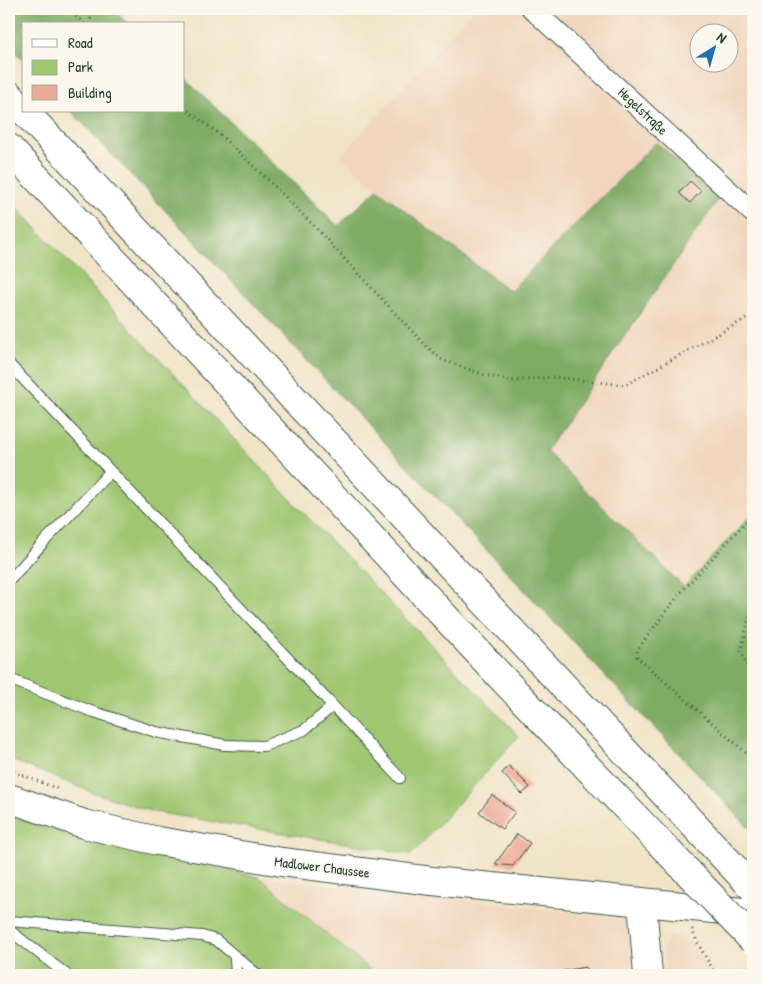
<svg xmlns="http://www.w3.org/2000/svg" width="762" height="984" font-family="'Patrick Hand',sans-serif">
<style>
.built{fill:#f1d5bd;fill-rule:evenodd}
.green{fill:#9fc671;stroke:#5f8252}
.forest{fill:#7fab63;stroke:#4f744c}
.building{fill:#eda998}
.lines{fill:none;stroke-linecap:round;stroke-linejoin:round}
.lane-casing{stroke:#3e564a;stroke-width:12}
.street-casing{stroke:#3e564a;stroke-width:22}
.secondary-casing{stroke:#3e564a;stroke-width:30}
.highway-casing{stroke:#3e564a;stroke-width:30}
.path{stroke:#3e564a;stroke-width:3;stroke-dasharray:1 4;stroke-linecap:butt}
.lane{stroke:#fff;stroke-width:10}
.street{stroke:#fff;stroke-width:20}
.secondary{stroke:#fff;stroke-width:28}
.highway{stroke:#fff;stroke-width:28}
.highway-bridge-casing{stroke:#3e564a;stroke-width:30;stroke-linecap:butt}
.highway-bridge{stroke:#fff;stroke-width:28}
.labels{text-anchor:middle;stroke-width:4;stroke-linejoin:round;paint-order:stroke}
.street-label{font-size:14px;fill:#1f3d34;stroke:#fbf7ec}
</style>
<rect width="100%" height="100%" fill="#fbf7ec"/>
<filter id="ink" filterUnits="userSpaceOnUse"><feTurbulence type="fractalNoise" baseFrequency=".02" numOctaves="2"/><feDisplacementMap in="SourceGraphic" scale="10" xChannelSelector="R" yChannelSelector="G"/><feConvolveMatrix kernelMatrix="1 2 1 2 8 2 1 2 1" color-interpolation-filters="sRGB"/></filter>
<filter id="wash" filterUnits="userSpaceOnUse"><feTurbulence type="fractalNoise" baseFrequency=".0096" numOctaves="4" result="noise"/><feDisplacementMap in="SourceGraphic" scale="20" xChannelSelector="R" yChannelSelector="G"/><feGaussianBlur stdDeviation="1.12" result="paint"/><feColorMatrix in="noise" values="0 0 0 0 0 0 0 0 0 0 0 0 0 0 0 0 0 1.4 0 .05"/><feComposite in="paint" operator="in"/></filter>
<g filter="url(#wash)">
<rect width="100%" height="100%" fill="#f0e3c6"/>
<g class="built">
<path d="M474 9H753V521L749 517 684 587 546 451 718 199 656 142 511 291 377 189 341 156ZM700 32H730V62H700Z"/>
<path d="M259 877 627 919 632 975H376Z"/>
<path d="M668 937H682L695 946 710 975H666L663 947Z"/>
</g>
<g class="green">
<path d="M9 199 293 502 519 736 412 854 154 812 94 793 9 759Z"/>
<path d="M9 815 79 839 157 854 259 877 376 975H9Z"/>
</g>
<g class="forest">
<path d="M9 9H113L128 24H24V61L9 45Z"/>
<path d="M184 77 338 226 377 189 510 291 656 142 719 198 546 451 684 587 749 517 753 521V832L71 111H184Z"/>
</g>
<g id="blocks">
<g class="building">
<path d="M690 181 701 191 690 203 679 193Z"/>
<path d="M509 766 530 787 522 794 502 773Z"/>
<path d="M492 795 515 812 502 829 479 812Z"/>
<path d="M517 834 530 843 513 866 495 864Z"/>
<path d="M585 967 595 975H559L563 971Z"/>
</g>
</g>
</g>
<g filter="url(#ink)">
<use href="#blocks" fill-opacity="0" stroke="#3e564a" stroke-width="1"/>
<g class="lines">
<g class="lane-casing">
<g id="lane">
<path d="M9 364 333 706 304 730 264 746 225 745 156 732 88 710 9 679"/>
<path d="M9 581 42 544 110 472"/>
<path d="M333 706 400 778"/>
<path d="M9 921 202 936 216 940 258 975"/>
<path d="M9 930 67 975"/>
<path d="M235 958 236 975"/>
</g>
</g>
<g class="street-casing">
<path id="street" d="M532 9 753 213"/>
</g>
<g class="secondary-casing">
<g id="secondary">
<path d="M9 798 84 824 158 841 282 862 432 881 753 913"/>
<path d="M642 903 648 975"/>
</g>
</g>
<g class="highway-casing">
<g id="highway">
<path d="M9 95 753 888"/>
<path d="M9 148 501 677 659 842"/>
</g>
</g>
<g class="path">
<path d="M69 9 84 24"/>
<path d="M89 24 94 9"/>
<path d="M184 108 218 133 262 174 313 225 423 343 442 360 485 375 510 381 554 377 625 385 753 315"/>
<path d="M753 514 681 592 637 650V657L753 759"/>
<path d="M753 602 741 651 753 679"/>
<path d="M9 770 58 789"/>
<path d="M692 929 697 942 716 975"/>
</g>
<use href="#lane" class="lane"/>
<use href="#street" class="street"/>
<use href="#secondary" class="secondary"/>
<use href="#highway" class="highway"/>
<g class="highway-bridge-casing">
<path id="highway-bridge" d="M659 842 753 940"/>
</g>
<use href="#highway-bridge" class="highway-bridge"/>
</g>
</g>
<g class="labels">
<g class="street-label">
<text transform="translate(643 111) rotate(43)" y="5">Hegelstraße</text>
<text transform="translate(322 867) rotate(7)" y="5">Madlower Chaussee</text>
</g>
</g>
<rect width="762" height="984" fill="none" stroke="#fbf7ec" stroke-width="30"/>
<rect x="22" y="22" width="162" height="90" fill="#fbf7ec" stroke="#a3ada2"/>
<rect x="32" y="39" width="25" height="8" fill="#ffffff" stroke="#a3ada2"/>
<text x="68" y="48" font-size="15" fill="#1f3d34">Road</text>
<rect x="32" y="60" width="25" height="15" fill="#9fc671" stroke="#a3ada2"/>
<text x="68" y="72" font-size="15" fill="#1f3d34">Park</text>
<rect x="32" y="85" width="25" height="15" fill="#eda998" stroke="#a3ada2"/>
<text x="68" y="98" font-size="15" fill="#1f3d34">Building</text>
<g transform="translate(714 48) rotate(37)"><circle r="24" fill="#fbf7ec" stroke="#a3ada2"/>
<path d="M0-4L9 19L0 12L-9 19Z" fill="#1f6fb2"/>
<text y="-8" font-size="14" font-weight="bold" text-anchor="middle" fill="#1f3d34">N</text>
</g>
</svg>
